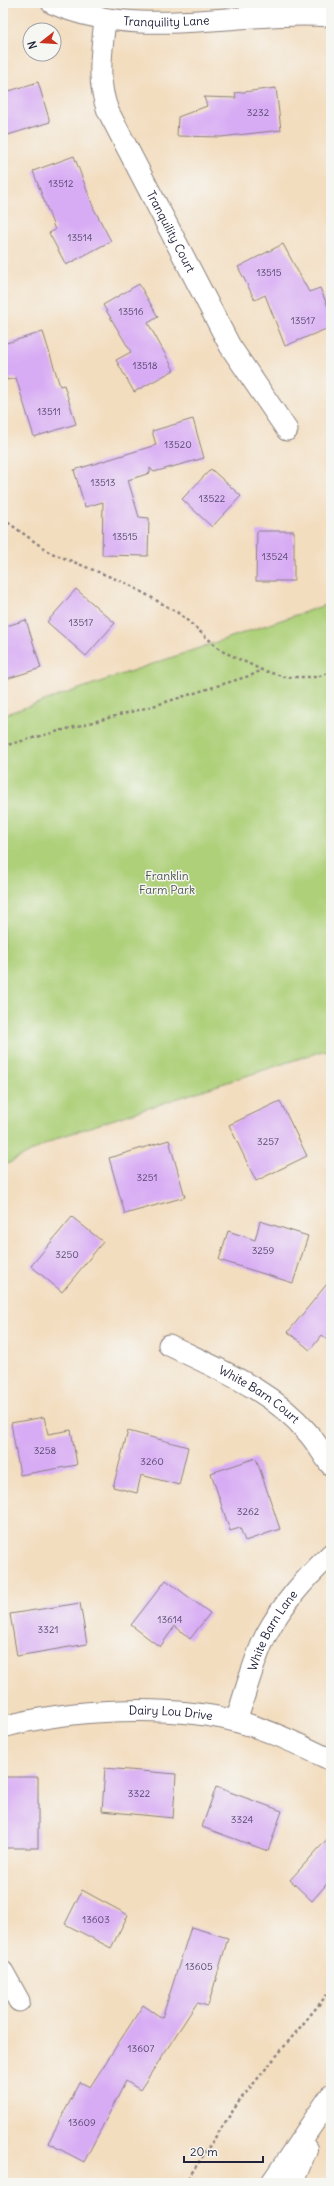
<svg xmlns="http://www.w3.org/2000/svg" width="334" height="2186" font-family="Delius,sans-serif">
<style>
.green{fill:#aed079;stroke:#68795a}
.building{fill:#d8acf4}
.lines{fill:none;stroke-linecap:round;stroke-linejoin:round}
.street-casing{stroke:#8a807d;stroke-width:23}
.secondary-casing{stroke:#8a807d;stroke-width:24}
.path{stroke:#8a807d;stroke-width:2.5;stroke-dasharray:3 3;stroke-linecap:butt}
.street{stroke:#fff;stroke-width:21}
.secondary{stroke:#fff;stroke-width:22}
.labels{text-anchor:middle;stroke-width:3;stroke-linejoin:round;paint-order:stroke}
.number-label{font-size:10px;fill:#504469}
.street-label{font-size:12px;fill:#22223b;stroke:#f6f6f2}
.park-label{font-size:12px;fill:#4c564e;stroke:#f6f6f2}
</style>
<rect width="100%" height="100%" fill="#f6f6f2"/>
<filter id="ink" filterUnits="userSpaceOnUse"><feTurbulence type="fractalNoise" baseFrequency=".025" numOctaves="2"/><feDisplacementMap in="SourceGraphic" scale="8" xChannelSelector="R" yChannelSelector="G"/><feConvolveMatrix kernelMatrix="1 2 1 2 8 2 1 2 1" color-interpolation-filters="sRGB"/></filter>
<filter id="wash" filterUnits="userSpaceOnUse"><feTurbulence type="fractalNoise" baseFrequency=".012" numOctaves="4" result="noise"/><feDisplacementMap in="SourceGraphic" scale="16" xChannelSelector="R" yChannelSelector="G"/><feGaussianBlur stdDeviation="0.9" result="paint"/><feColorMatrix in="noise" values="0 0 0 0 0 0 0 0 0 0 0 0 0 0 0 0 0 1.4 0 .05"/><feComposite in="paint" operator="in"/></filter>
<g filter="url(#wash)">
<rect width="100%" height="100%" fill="#f3ddbf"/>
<path class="green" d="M331 603V1050L322 1051 60 1137 3 1166V715Z"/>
<g id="blocks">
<g class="building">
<path d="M38 82 50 122 8 135 3 117V93Z"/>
<path d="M276 88 281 130 221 137 177 136 178 117 207 106 204 97 236 98 235 93Z"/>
<path d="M74 156 94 209 111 241 66 265 49 233 55 230 33 171Z"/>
<path d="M283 244 309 292 320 288 331 314V327L285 346 265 295 255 300 238 267Z"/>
<path d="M139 284 158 317 148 323 174 370 134 392 116 360 131 352 103 305Z"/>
<path d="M43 332 60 386 64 385 76 424 34 437 16 378 7 380 3 367V344Z"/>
<path d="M193 419 204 458 154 472 150 468V473L128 480 139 517 149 518 148 556 102 555 103 502 85 507 74 470 156 445 152 431Z"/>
<path d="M211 469 241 496 212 527 182 499Z"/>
<path d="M257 531H294V581H256Z"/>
<path d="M76 589 115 623 86 656 47 622Z"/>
<path d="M26 620 41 668 3 680V627Z"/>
<path d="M280 1101 307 1156 256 1181 229 1125Z"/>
<path d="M169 1140 185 1197 125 1214 109 1158Z"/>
<path d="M72 1217 103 1242 62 1292 31 1266Z"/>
<path d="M260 1221 308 1236 293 1283 219 1260 228 1231 255 1240Z"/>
<path d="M331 1279V1343L322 1335 310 1350 288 1332Z"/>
<path d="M44 1417 48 1434 71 1430 77 1465 20 1475 11 1423Z"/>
<path d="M128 1431 188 1447 179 1485 141 1475 137 1493 113 1487Z"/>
<path d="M256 1458 280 1529 245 1541 240 1528 230 1531 211 1473Z"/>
<path d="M166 1580 210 1613 190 1639 175 1626 160 1647 131 1625Z"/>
<path d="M80 1603 87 1644 17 1656 10 1614Z"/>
<path d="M105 1768 176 1774 173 1818 102 1811Z"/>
<rect x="3" y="1777" width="35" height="71"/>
<path d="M216 1787 282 1811 268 1851 202 1827Z"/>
<path d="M331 1835V1879L312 1901 290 1880Z"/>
<path d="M82 1890 128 1915 111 1948 65 1924Z"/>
<path d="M191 1927 228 1938 208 2006 197 2003 140 2090 126 2081 84 2162 48 2143 80 2082 90 2087 143 2005 162 2018Z"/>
</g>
</g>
</g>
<g filter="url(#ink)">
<use href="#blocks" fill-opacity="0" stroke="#8a807d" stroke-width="1"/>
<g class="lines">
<g class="street-casing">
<g id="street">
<path id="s1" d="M52 3C139 42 240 9 331 16"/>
<path id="s2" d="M105 19C102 51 96 80 108 111L230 346 287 430"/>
<path id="s3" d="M169 1345C218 1369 272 1390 308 1433 317 1443 323 1455 331 1465"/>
<path id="s4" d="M236 1721C245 1694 254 1659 266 1635 283 1603 305 1579 331 1554"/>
<path id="s5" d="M3 1727C70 1709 168 1704 235 1721 268 1729 300 1745 331 1760"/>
<path d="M3 1972 19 2001"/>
</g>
</g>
<g class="secondary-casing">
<g id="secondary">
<path d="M272 2183 331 2096"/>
<path d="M292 2183 306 2149"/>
</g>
</g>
<g class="path">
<path d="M3 519 49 552 128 584 180 614 222 651 262 670 285 677H317L331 672"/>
<path d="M3 746 153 706 252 675 262 670"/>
<path d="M185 2183 240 2100 331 1990"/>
</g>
<use href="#street" class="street"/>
<use href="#secondary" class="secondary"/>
</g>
</g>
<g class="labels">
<g class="number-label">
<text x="258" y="116">3232</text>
<text x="61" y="187">13512</text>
<text x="80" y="241">13514</text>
<text x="269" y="276">13515</text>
<text x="131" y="315">13516</text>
<text x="303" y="324">13517</text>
<text x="145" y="369">13518</text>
<text x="49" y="415">13511</text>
<text x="178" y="448">13520</text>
<text x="103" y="486">13513</text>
<text x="212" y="502">13522</text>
<text x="125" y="540">13515</text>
<text x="275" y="560">13524</text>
<text x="81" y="626">13517</text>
<text x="268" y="1145">3257</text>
<text x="147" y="1181">3251</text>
<text x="263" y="1254">3259</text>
<text x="67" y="1258">3250</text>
<text x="45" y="1454">3258</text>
<text x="152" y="1465">3260</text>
<text x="248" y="1515">3262</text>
<text x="170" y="1623">13614</text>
<text x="48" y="1633">3321</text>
<text x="139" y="1797">3322</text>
<text x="242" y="1823">3324</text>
<text x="96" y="1923">13603</text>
<text x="199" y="1970">13605</text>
<text x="141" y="2052">13607</text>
<text x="82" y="2126">13609</text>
</g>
<g class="street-label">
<text dy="4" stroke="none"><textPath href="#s1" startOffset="117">Tranquility Lane</textPath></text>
<text dy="4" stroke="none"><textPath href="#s2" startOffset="229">Tranquility Court</textPath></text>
<text dy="4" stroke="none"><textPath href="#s3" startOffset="103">White Barn Court</textPath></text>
<text dy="4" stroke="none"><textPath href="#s4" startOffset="98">White Barn Lane</textPath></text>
<text dy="4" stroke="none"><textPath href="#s5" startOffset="169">Dairy Lou Drive</textPath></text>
</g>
<g class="park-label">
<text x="167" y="880">Franklin<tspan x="167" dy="14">Farm Park</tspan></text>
</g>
</g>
<rect width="334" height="2186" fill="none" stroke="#f6f6f2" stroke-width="16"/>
<g transform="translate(42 42) rotate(253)"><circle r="19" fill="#f6f6f2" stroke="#a1a1a9"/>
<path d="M0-3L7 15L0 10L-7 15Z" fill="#c8321e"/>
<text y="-6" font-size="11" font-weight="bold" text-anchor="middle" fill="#22223b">N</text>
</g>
<path d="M184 2156v6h79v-6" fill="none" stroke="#22223b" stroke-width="2"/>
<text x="190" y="2156" font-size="12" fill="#22223b" stroke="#f6f6f2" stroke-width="3" paint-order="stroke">20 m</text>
</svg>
